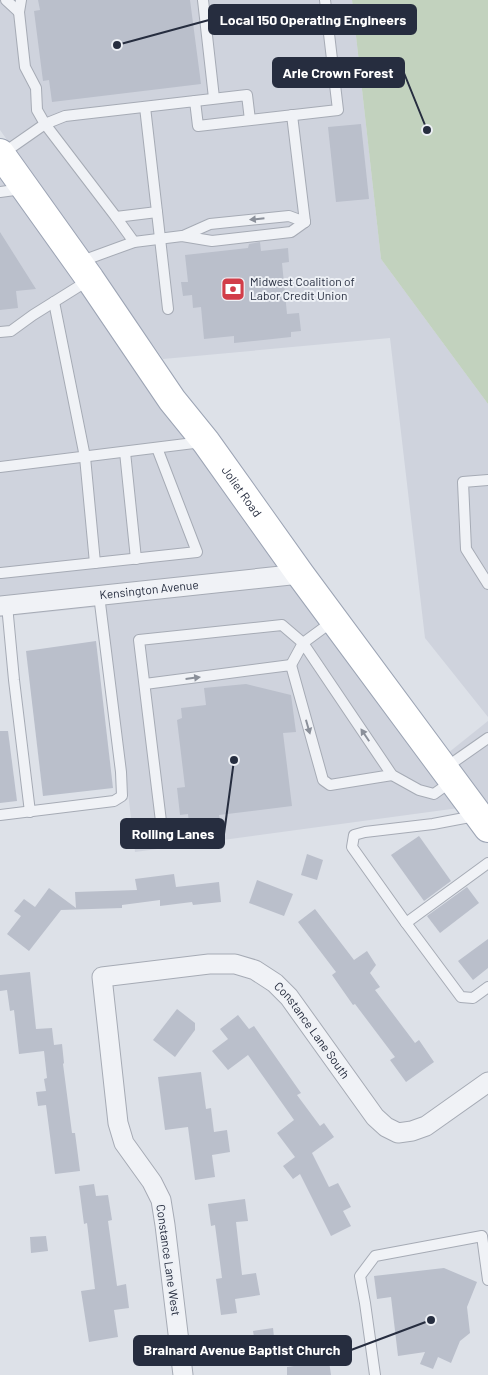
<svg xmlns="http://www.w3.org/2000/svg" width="488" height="1375" font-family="Barlow,sans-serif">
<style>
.built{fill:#cfd3dd}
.green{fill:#c2d2be}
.building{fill:#babfcb}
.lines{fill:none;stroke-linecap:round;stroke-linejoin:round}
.service-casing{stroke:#a6abb5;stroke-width:12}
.minor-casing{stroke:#a6abb5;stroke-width:21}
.primary-casing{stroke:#9ca4b4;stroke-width:30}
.service{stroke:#f0f2f6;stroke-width:10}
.minor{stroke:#f0f2f6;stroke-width:19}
.primary{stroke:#fff;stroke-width:28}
.oneway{fill:#8b909a}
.labels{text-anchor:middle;stroke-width:4;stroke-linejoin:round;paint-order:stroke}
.poi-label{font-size:12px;fill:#262d3f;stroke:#edf0f5;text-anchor:start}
.street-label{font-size:12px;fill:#262d3f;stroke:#edf0f5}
.leader{fill:none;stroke:#262d3f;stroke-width:2}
.callout-dot{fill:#262d3f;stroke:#edf0f5;stroke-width:2}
.callout{fill:#262d3f;stroke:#262d3f;stroke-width:2}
.callout-label{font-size:14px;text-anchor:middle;font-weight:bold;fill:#fff}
</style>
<rect width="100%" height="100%" fill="#dde1e8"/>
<g class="built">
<path d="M0 0H352L381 259 488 404V717L425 638 390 338 163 359 0 130Z"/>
<path d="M0 159 466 807 135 852 106 606 0 617Z"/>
<path d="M488 721V818L443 757Z"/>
</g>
<path class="green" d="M352 0H488V404L381 259Z"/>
<g class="building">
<path d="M38 0H190L201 84 52 102 49 80 43 81 34 11 40 10Z"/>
<path d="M361 124 369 199 336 202 328 127Z"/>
<path d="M0 232 36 289 16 291 18 308 0 310Z"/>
<path d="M260 242 261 251 288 248 289 262 282 263 287 314 299 313 301 331 291 332V337L234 343V336L204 339 201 307 193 308 192 295 183 296 181 282H188L185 255 248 248 249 244Z"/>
<path d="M96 641 113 788 43 796 26 651Z"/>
<path d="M246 684 291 695 296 732 283 733 292 806 219 815 220 821 189 824 188 814 180 815 177 788 185 787 177 720 182 718 181 708 206 705 204 688Z"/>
<path d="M0 731H8L17 801 0 803Z"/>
<path d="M419 836 451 881 424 901 391 855Z"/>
<path d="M307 854 323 860 317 880 301 875Z"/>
<path d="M174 874 176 887 219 882 221 902 193 905 192 902 160 906V900L122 905V908L61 910 29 951 7 934 21 916 14 911 24 899 35 907 49 888 76 908 75 892 137 890 135 879Z"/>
<path d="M257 880 293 894 284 916 249 903Z"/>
<path d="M467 887 479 903 440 933 427 916Z"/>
<path d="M315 909 354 960 367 951 376 965 370 973 380 987 375 990 415 1043 419 1040 434 1062 406 1082 390 1060 395 1057 355 1004 353 1005 332 975 336 972 298 922Z"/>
<path d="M488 939V968L473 980 458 961Z"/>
<path d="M30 972 36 1029 52 1028 54 1045 62 1044 64 1063 63 1064 72 1133H75L80 1171 55 1174 46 1105 38 1106 36 1092 46 1091 44 1079 47 1078 44 1051 19 1054 14 1010 10 1011 7 990 0 991V975Z"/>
<path d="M177 1009 195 1023V1030L175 1057 153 1040Z"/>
<path d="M238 1015 249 1029 254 1026 301 1093 297 1095 320 1126 324 1123 334 1137 312 1153 329 1187 338 1183 351 1207 343 1211 351 1226 331 1236 300 1174 293 1179 283 1166 295 1157 277 1133 294 1120 248 1055 228 1070 212 1051 228 1039 220 1029Z"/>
<path d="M201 1072 206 1109 211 1108 214 1132 227 1130 230 1152 212 1155 215 1177 195 1180 188 1127 165 1130 158 1077Z"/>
<path d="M94 1184 96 1196 108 1195 112 1220 108 1221 117 1286 126 1284 129 1308 114 1310 118 1337 89 1342 81 1291 95 1289 87 1223 84 1224 79 1186Z"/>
<path d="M245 1199 248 1221 236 1222 242 1275 256 1273 260 1295 235 1299 237 1313 221 1315 216 1279 222 1278 215 1225 211 1226 208 1204Z"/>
<path d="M46 1236 48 1251 31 1253 30 1237Z"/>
<path d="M444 1268 477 1282 467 1307 470 1333 460 1341 451 1363 438 1357 433 1369 420 1364 425 1352 398 1356 391 1297 377 1299 374 1276Z"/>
<path d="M273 1328 275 1346 256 1349 253 1331Z"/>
<path d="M329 1361 331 1375H287V1367Z"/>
</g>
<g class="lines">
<g class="service-casing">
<g id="service">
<path d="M6 0 19 12"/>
<path d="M21 0 19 12 25 67 36 88 37 110 45 124 116 217 134 242"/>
<path d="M203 0 214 98"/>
<path d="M195 101 247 95 250 120"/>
<path d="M292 115 305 222"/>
<path d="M2 154 45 124 65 116 195 101 198 126 338 110 325 0"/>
<path d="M0 192 22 189"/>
<path d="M157 212 168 309"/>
<path d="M116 217 157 212 145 107"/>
<path d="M183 236 210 224 289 216 305 222"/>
<path d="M79 262 134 242 182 236 212 241 291 232 305 222"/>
<path d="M54 302 85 457 95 563"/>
<path d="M0 332 11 331 33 315 89 280"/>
<path d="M125 452 136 559"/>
<path d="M0 467 202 442"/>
<path d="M488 480 463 482 466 549 488 584"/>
<path d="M1 573 197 552 157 448"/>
<path d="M7 605 14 680 30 812"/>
<path d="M291 665 303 643 392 775 419 790 434 794 452 781"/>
<path d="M145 684 291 665 323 780 330 785 392 775"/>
<path d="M445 768 488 738"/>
<path d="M0 815 114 801 122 796 121 772 99 595"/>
<path d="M163 838 139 640 282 625 303 643 333 621"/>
<path d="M488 863 406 923 461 997 473 998 488 987"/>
<path d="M406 923 352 847 354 835 365 832 433 824 475 816"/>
<path d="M375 1375 365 1303 360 1276 375 1256 482 1236 488 1280"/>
</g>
</g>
<g class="minor-casing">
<g id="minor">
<path id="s1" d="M0 606 300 574"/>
<path id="s2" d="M183 1375 165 1225 161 1200 152 1182 124 1143 118 1123 102 977 209 964H235L255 970 275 983 289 997 375 1117 386 1127 398 1133 412 1131 426 1126 488 1082"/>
</g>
</g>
<g class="primary-casing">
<g id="primary">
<path id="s3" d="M0 153 90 279 172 400 206 442 300 574 488 828"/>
</g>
</g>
<use href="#service" class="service"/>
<use href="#minor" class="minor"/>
<use href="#primary" class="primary"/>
</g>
<defs><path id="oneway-solid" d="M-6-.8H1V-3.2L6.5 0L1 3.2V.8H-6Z" transform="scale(1.25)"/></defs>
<g class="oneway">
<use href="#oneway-solid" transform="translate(257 219) rotate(174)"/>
<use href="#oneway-solid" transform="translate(193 678) rotate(-7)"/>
<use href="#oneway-solid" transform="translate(308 727) rotate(74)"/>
<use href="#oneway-solid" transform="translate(365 735) rotate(-124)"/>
</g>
<defs>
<g id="bank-square" transform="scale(1.25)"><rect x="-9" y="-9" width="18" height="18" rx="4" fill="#d23d49" stroke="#edf0f5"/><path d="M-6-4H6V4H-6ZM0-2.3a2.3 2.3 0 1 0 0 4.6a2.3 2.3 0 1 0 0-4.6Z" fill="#fff"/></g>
</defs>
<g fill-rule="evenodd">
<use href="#bank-square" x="233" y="289"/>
</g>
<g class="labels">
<g class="poi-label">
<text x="250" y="286">Midwest Coalition of<tspan x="250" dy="14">Labor Credit Union</tspan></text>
</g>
<g class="street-label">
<text dy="4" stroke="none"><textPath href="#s3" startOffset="416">Joliet Road</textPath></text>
<text dy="4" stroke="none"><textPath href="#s1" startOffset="150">Kensington Avenue</textPath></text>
<text dy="4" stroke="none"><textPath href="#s2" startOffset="651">Constance Lane South</textPath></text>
<text transform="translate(168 1260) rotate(82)" y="4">Constance Lane West</text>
</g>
</g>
<path class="leader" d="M117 45L209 20M427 130L404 73M234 760L224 834M431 1320L351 1350"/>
<g class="callout-dot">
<circle cx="117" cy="45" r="5"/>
<circle cx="427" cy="130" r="5"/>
<circle cx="234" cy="760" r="5"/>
<circle cx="431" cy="1320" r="5"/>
</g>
<g class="callout">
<rect x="209" y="5" width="207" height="29" rx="5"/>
<rect x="273" y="58" width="131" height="29" rx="5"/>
<rect x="121" y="819" width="103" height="29" rx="5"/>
<rect x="134" y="1336" width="217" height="29" rx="5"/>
</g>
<g class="callout-label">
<text x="313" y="25">Local 150 Operating Engineers</text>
<text x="338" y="78">Arie Crown Forest</text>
<text x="173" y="839">Rolling Lanes</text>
<text x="242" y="1355">Brainard Avenue Baptist Church</text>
</g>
</svg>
